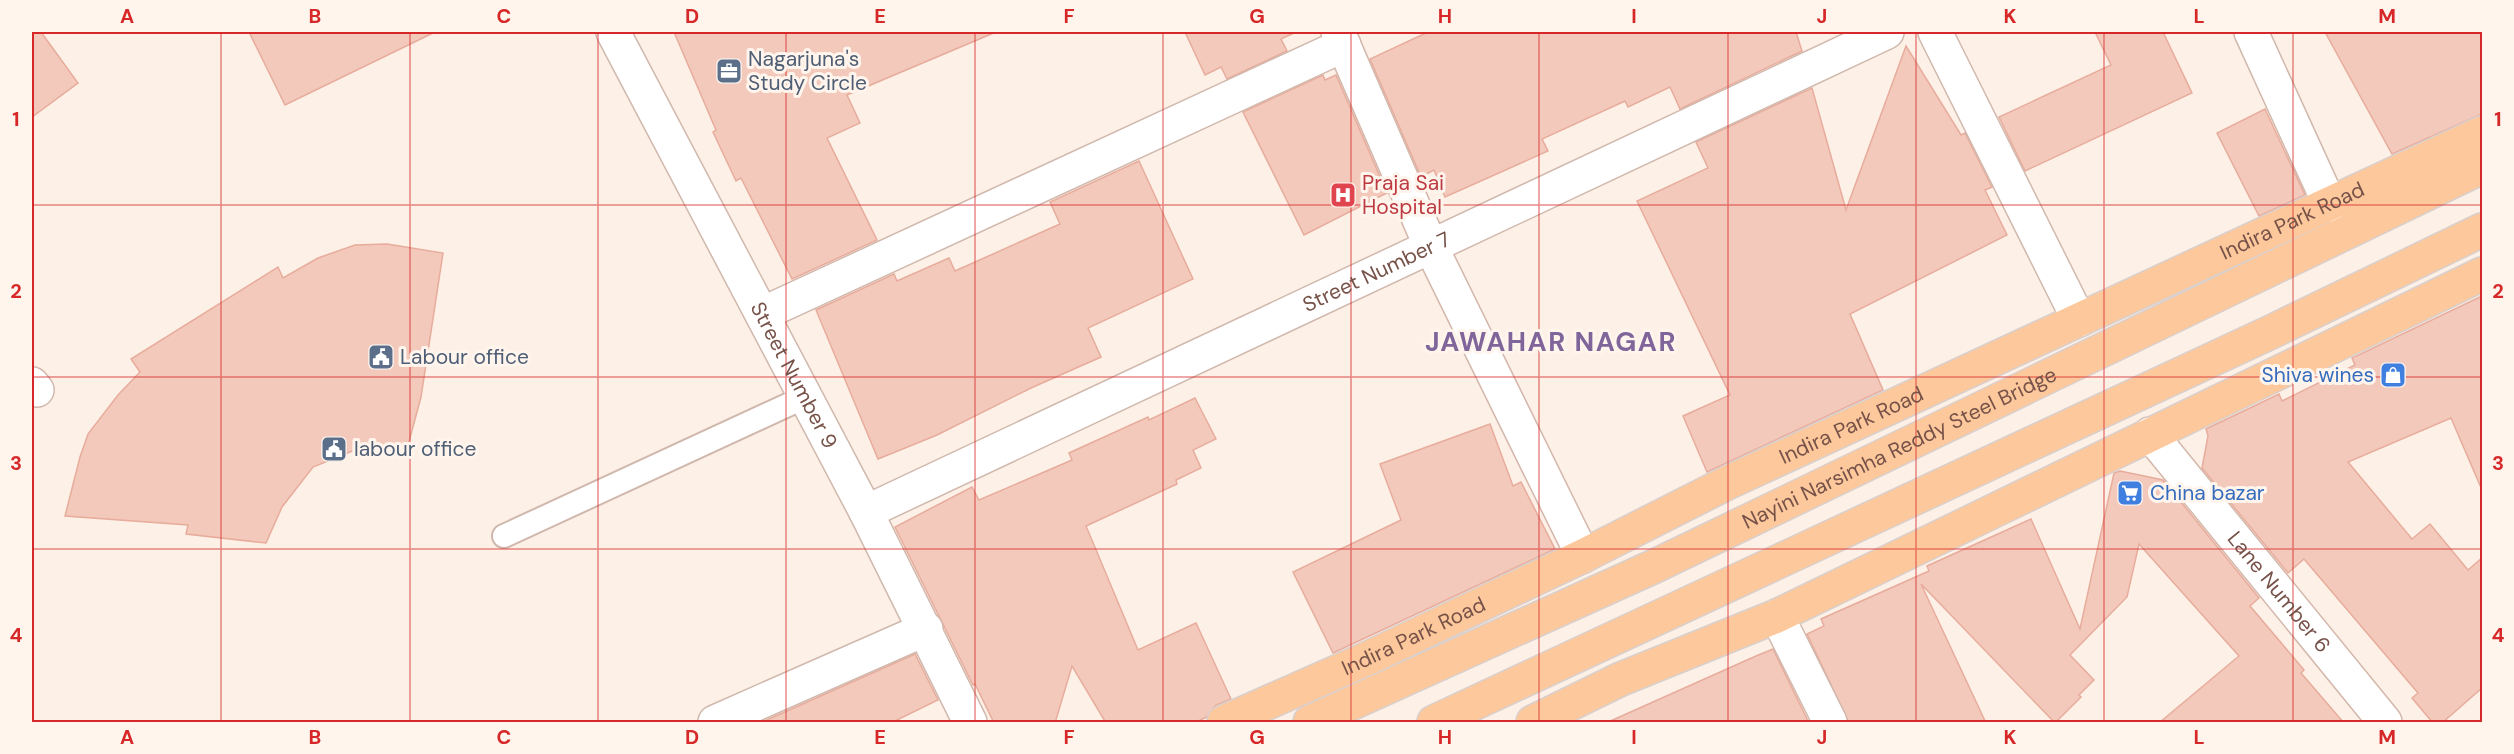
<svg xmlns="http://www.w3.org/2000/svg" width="2514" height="754" font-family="'DM Sans',sans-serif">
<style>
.building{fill:#f3c9bc;stroke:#e7ac9c;stroke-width:1.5}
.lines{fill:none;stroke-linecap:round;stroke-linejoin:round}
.lane-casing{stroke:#d1b8ad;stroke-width:26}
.street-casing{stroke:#d1b8ad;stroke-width:36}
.secondary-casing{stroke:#d4b7ab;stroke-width:36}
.primary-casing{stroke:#d9cfcc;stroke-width:36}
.lane{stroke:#fff;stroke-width:22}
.street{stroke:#fff;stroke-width:33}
.secondary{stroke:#fff;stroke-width:33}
.primary{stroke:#fdc99c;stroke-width:33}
.grid{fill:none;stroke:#d62828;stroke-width:1.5;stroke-opacity:0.55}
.labels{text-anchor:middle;stroke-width:6;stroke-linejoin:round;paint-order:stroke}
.service-label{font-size:21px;fill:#4e5e75;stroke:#fff5ed;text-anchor:start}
.health-label{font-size:21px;fill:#be3a42;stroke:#fff5ed;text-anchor:start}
.street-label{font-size:21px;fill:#775249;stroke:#fff5ed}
.shop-label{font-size:21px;fill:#366cbe;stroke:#fff5ed;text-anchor:end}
.district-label{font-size:27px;font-weight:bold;letter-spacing:1.5px;fill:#80659b;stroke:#fff5ed}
.neatline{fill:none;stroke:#d62828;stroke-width:2}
.grid-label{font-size:20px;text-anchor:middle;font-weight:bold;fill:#d62828}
</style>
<rect width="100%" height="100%" fill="#fdf0e6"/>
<g class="building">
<path d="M32 32H41L78 83 32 117Z"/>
<path d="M249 32H435L285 105Z"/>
<path d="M674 32H996L847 95 860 123 827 138 877 240 792 279 741 178 736 181 713 132 716 130Z"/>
<path d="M1185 32H1296L1281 39 1287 51 1227 79 1221 67 1205 75Z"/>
<path d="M1428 32H1796L1802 51 1680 109 1670 87 1628 107 1625 101 1542 139 1548 151 1445 197 1434 170 1421 177 1370 59Z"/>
<path d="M2095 32H2163L2192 93 2025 171 1999 117 2111 65Z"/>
<path d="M2325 32H2482V114L2392 154Z"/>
<path d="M1906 46 1961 135 1965 133 1992 187 1985 190 2007 235 1850 314 1883 390 1707 472 1683 416 1730 395 1637 201 1708 168 1696 142 1812 88 1846 210Z"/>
<path d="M1323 75 1325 80 1336 75 1387 193 1304 235 1243 112Z"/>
<path d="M2265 109 2305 195 2259 216 2217 133Z"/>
<path d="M1139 161 1193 279 1088 328 1101 357 1031 388 937 435 878 459 816 310 894 274 897 281 949 258 955 271 1060 224 1050 202Z"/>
<path d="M387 244 443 253 421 397 407 449 362 447 313 467 282 507 266 543 186 534 188 525 65 516 80 457 88 434 118 395 140 372 131 359 278 267 283 278 318 258 355 245Z"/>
<path d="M2482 296V490L2451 418 2348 462 2412 539 2430 524 2468 570 2482 558V688L2442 723H2433L2412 698 2418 693 2304 559 2288 573 2202 468 2208 436 2206 429 2279 394 2282 401 2355 365 2352 358Z"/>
<path d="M1195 398 1216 439 1193 450 1201 468 1176 480 1177 484 1086 526 1138 650 1196 623 1231 699 1216 705 1207 717 1194 723H1106L1072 666 1055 723H994L975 684 973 685 895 527 972 487 979 500 1072 460 1069 453 1148 417 1149 420Z"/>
<path d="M1490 424 1513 486 1521 482 1555 549 1333 653 1293 572 1401 520 1380 464Z"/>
<path d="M2120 471 2163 480 2259 598 2250 606 2304 670 2301 673 2344 723H2159L2239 656 2139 544 2127 597 2070 655 2094 680 2079 695 2081 697 2055 723 1921 584 1986 723H1849L1807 634 1824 626 1821 619 1929 571 1927 566 2031 519 2080 629 2114 473Z"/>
<path d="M1773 649 1809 723H1606L1756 656Z"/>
<path d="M915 654 938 700 891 723H760Z"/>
</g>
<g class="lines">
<g class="lane-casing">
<path id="lane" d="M504 536 805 397"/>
</g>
<g class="street-casing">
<g id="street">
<path id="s1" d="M613 32 866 512 970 722"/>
<path d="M1935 32 2079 320"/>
<path d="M2251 32 2330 205"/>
<path d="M762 314 1344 45"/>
<path d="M32 384 37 390"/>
<path id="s2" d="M866 512 1887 32"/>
<path d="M1777 616 1830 722"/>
<path d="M715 722 926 629"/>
</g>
</g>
<g class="secondary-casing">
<g id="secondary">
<path d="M1338 32 1431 247 1583 556"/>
<path id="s3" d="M2150 434 2385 722"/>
</g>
</g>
<g class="primary-casing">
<g id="primary">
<path id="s4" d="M1224 722 1364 660 1583 556 1727 483 2482 133"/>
<path id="s5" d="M1310 722 1655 566 2482 167"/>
<path d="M1434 722 2269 333 2482 230"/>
<path d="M1533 722 1621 679 1777 616 2482 274"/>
</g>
</g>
<use href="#lane" class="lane"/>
<use href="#street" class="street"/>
<use href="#secondary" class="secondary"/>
<use href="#primary" class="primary"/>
</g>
<path class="grid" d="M221 32V722M410 32V722M598 32V722M786 32V722M975 32V722M1163 32V722M1351 32V722M1539 32V722M1728 32V722M1916 32V722M2104 32V722M2293 32V722M32 205H2482M32 377H2482M32 549H2482"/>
<defs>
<g id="office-square" transform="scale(1.35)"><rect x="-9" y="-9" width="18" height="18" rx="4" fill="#5c6f8a" stroke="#fff5ed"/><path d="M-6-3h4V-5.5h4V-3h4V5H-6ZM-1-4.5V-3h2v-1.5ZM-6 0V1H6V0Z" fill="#fff"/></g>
<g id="hospital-square" transform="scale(1.35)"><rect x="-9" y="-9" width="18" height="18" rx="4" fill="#e0444e" stroke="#fff5ed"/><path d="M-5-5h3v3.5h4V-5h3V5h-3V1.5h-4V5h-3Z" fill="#fff"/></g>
<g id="civic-square" transform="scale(1.35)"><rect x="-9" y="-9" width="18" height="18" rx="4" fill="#5c6f8a" stroke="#fff5ed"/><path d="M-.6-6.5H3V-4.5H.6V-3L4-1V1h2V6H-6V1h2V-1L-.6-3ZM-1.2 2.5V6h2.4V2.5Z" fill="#fff"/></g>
<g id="shop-square" transform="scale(1.35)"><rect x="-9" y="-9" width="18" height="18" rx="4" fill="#3f7fe0" stroke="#fff5ed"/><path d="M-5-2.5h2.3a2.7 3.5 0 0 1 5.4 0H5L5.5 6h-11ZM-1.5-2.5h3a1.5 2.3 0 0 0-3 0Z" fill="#fff"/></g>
<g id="supermarket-square" transform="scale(1.35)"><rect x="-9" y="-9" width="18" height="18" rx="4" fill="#3f7fe0" stroke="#fff5ed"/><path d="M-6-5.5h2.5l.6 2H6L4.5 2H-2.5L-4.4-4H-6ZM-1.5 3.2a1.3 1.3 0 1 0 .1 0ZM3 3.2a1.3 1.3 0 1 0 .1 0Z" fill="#fff"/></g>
</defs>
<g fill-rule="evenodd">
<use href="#office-square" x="729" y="71"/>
<use href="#hospital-square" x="1343" y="195"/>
<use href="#civic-square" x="381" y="357"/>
<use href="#shop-square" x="2393" y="375"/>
<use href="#civic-square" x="334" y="449"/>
<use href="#supermarket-square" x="2130" y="493"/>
</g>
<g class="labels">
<g class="service-label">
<text x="748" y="66">Nagarjuna's<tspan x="748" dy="24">Study Circle</tspan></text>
<text x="400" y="364">Labour office</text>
<text x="354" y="456">labour office</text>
</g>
<g class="health-label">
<text x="1362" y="190">Praja Sai<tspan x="1362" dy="24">Hospital</tspan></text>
</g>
<g class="street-label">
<text dy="7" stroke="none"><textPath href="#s4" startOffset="1180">Indira Park Road</textPath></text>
<text dy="7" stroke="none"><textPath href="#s2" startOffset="564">Street Number 7</textPath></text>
<text dy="7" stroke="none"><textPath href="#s1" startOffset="388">Street Number 9</textPath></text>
<text dy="7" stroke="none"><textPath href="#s4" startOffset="694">Indira Park Road</textPath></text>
<text dy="7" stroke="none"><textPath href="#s5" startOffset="650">Nayini Narsimha Reddy Steel Bridge</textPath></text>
<text dy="7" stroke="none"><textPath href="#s3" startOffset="204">Lane Number 6</textPath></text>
<text dy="7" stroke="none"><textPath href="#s4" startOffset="208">Indira Park Road</textPath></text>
</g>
<g class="shop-label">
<text x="2374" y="382">Shiva wines</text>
<text x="2150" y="500" text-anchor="start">China bazar</text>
</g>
<g class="district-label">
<text x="1551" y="351">JAWAHAR NAGAR</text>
</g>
</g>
<rect width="2514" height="754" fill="none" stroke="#fff5ed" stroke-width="66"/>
<rect x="33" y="33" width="2448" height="688" class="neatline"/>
<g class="grid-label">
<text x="127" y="23">A</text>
<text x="315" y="23">B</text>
<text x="504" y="23">C</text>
<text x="692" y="23">D</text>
<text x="880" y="23">E</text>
<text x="1069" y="23">F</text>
<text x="1257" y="23">G</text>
<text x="1445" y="23">H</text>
<text x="1634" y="23">I</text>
<text x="1822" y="23">J</text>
<text x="2010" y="23">K</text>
<text x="2199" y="23">L</text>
<text x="2387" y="23">M</text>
<text x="16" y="126">1</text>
<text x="2498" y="126">1</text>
<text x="16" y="298">2</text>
<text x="2498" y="298">2</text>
<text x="16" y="470">3</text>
<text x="2498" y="470">3</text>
<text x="16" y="642">4</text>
<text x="2498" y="642">4</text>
<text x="127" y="744">A</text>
<text x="315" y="744">B</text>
<text x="504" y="744">C</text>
<text x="692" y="744">D</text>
<text x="880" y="744">E</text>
<text x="1069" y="744">F</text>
<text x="1257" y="744">G</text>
<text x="1445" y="744">H</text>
<text x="1634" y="744">I</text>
<text x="1822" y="744">J</text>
<text x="2010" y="744">K</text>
<text x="2199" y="744">L</text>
<text x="2387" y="744">M</text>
</g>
</svg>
